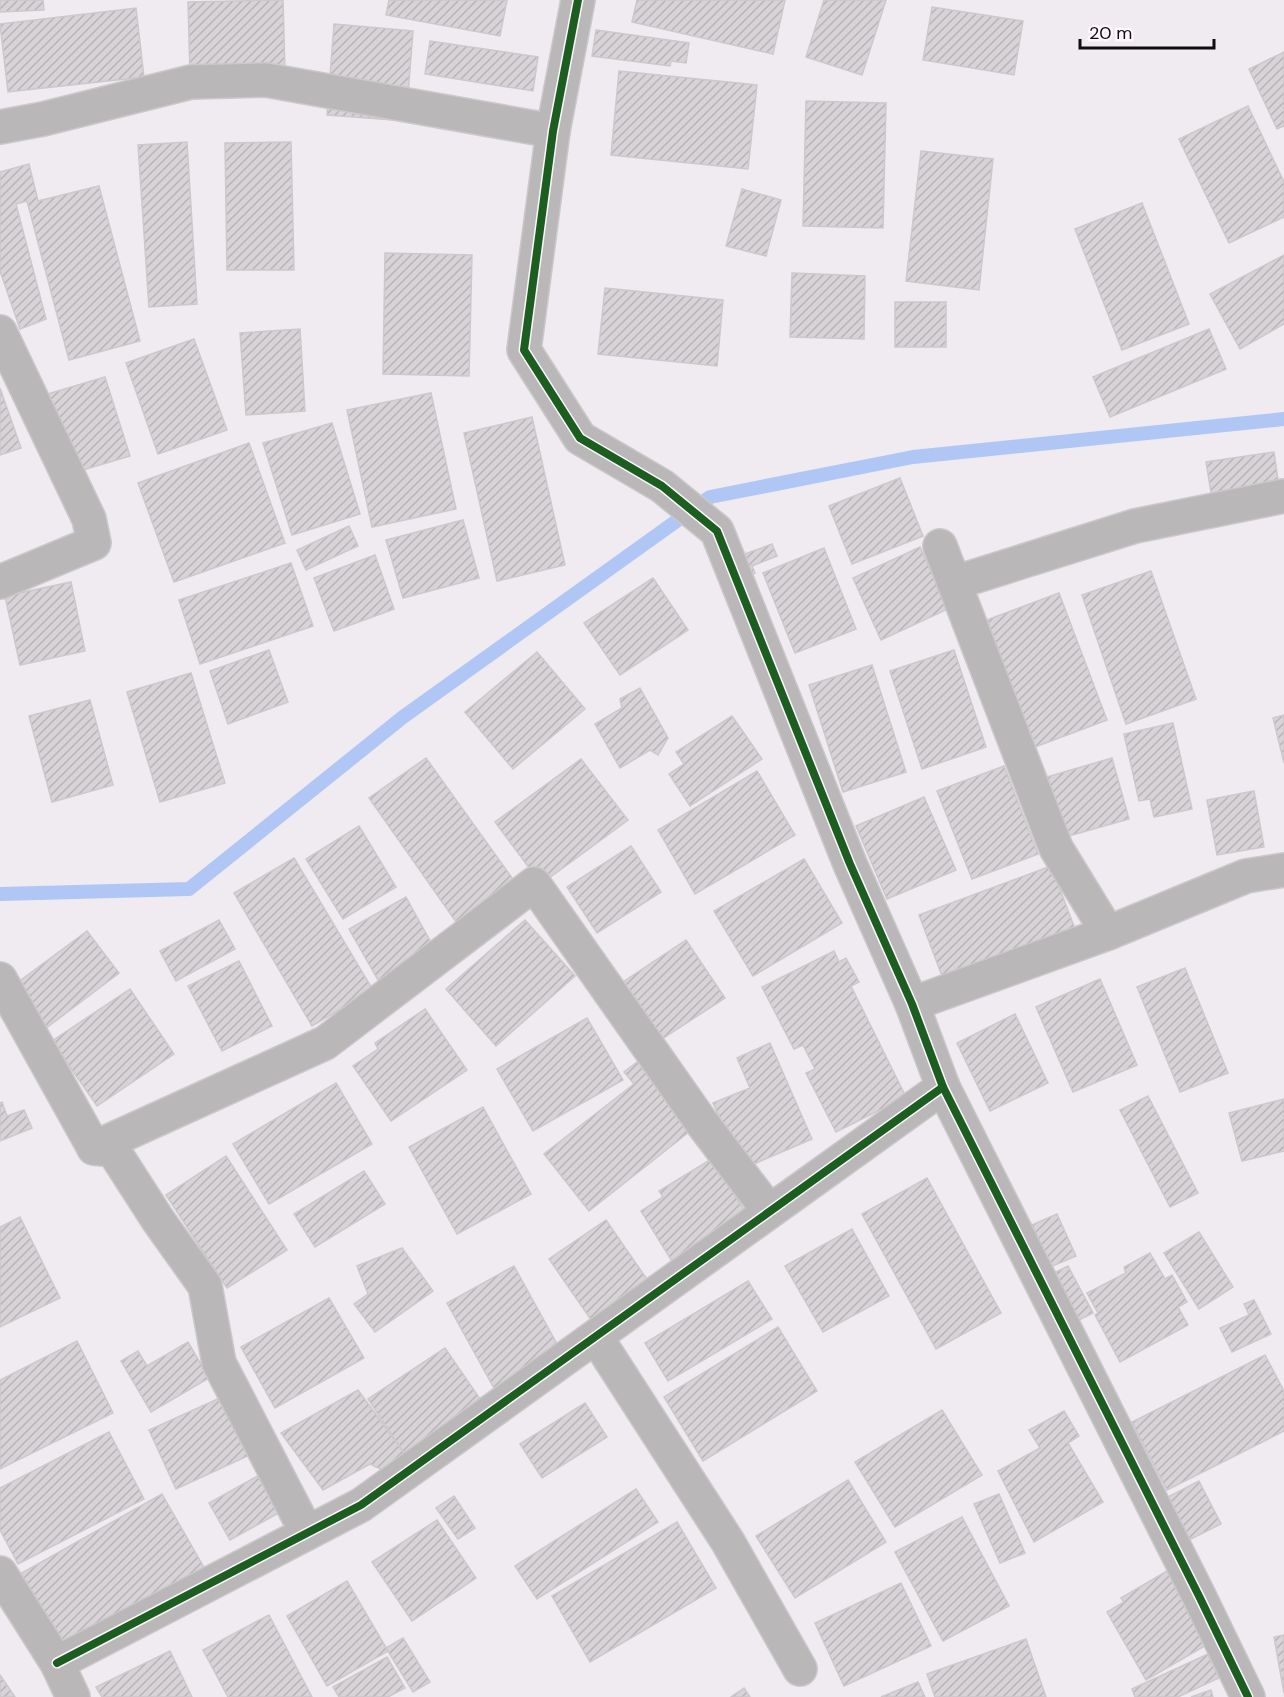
<svg xmlns="http://www.w3.org/2000/svg" width="1284" height="1697" font-family="'DM Sans',sans-serif">
<style>
.lines{fill:none;stroke-linecap:round;stroke-linejoin:round}
.stream{stroke:#b0c7f6;stroke-width:14}
.building{fill:url(#building-hatch);stroke:#ccc8cc;stroke-width:1.5}
.minor-casing{stroke:#cbc8cb;stroke-width:36}
.minor{stroke:#b9b7b7;stroke-width:33}
.cycleway-casing{stroke:#fff7ff;stroke-width:11}
.cycleway{stroke:#1b5e20;stroke-width:8}
</style>
<defs>
<pattern id="building-hatch" width="6" height="6" patternUnits="userSpaceOnUse" patternTransform="scale(1.5)"><rect width="6" height="6" fill="#d7d3d7"/><path d="M-1 1l2-2M0 6l6-6M5 7l2-2" fill="none" stroke="#b7b4b7"/></pattern>
</defs>
<rect width="100%" height="100%" fill="#f0ebf0"/>
<g class="lines">
<path class="stream" d="M0 894 189 889 403 717 710 497 913 457 1284 419"/>
</g>
<g class="building">
<path d="M0 0H43L44 10 0 12Z"/>
<path d="M283 0 285 72 190 74 188 2Z"/>
<path d="M389 0H507L500 36 386 15Z"/>
<path d="M637 0H785L773 54 632 22Z"/>
<path d="M824 0H886L862 75 806 57Z"/>
<path d="M932 7 1023 21 1014 75 923 60Z"/>
<path d="M136 8 144 77 8 92 0 24Z"/>
<path d="M334 24 413 31 406 121 327 115Z"/>
<path d="M596 30 689 43 686 63 671 61 670 66 592 56Z"/>
<path d="M430 41 538 57 533 91 425 74Z"/>
<path d="M1284 52V126L1277 129 1249 69Z"/>
<path d="M619 71 757 85 748 169 611 155Z"/>
<path d="M806 101 886 103 883 228 803 226Z"/>
<path d="M1248 106 1284 182V217L1229 243 1179 139Z"/>
<path d="M187 142 197 304 149 307 138 145Z"/>
<path d="M291 142 294 270H227L225 143Z"/>
<path d="M921 151 993 159 979 290 906 281Z"/>
<path d="M29 164 38 201 99 186 140 341 69 360 27 201 16 204 46 319 20 329 0 271V172Z"/>
<path d="M742 189 781 200 766 256 726 246Z"/>
<path d="M1142 203 1189 324 1122 350 1075 229Z"/>
<path d="M385 253 472 255 469 376 383 374Z"/>
<path d="M1284 255V324L1240 349 1210 294Z"/>
<path d="M792 273 865 276 864 339 790 337Z"/>
<path d="M605 288 723 300 717 366 598 354Z"/>
<rect x="895" y="302" width="51" height="45"/>
<path d="M300 329 305 411 246 415 240 333Z"/>
<path d="M1209 329 1226 369 1110 417 1093 377Z"/>
<path d="M194 339 227 430 158 454 126 363Z"/>
<path d="M105 377 130 456 66 475 41 396Z"/>
<path d="M0 388 21 448 0 455Z"/>
<path d="M431 393 456 509 372 527 347 410Z"/>
<path d="M532 417 565 565 497 581 464 433Z"/>
<path d="M332 423 360 514 292 535 263 443Z"/>
<path d="M249 443 285 543 174 582 138 483Z"/>
<path d="M1274 452 1281 501 1214 511 1206 462Z"/>
<path d="M900 478 923 536 852 564 829 506Z"/>
<path d="M463 520 479 578 403 598 386 540Z"/>
<path d="M349 526 358 546 306 570 297 550Z"/>
<path d="M772 544 777 556 752 566 755 573 742 578 734 558Z"/>
<path d="M920 547 948 609 881 640 853 578Z"/>
<path d="M824 548 856 629 795 653 763 573Z"/>
<path d="M375 555 394 609 334 631 314 578Z"/>
<path d="M291 563 313 626 200 664 179 600Z"/>
<path d="M1151 571 1196 699 1126 724 1082 595Z"/>
<path d="M653 578 688 630 620 675 584 623Z"/>
<path d="M71 582 85 651 20 665 5 596Z"/>
<path d="M1059 593 1107 720 1035 747 987 620Z"/>
<path d="M269 650 288 702 228 724 210 671Z"/>
<path d="M954 650 986 747 922 769 890 671Z"/>
<path d="M537 652 585 709 513 769 465 712Z"/>
<path d="M872 665 906 772 843 792 809 685Z"/>
<path d="M191 673 225 783 160 802 127 692Z"/>
<path d="M640 688 668 738 658 755 650 750 620 768 595 724 622 708 620 699Z"/>
<path d="M90 700 113 785 52 802 29 716Z"/>
<path d="M1284 715V763L1273 718Z"/>
<path d="M732 716 762 759 690 806 669 774 684 764 676 752Z"/>
<path d="M1173 723 1192 809 1154 817 1150 799 1139 801 1124 734Z"/>
<path d="M426 758 520 889 461 929 369 798Z"/>
<path d="M1112 758 1129 819 1065 837 1047 777Z"/>
<path d="M581 759 628 820 541 884 495 822Z"/>
<path d="M1004 766 1038 854 972 879 937 791Z"/>
<path d="M757 771 795 835 695 894 658 830Z"/>
<path d="M1254 791 1264 847 1217 855 1207 800Z"/>
<path d="M924 797 956 870 887 899 856 826Z"/>
<path d="M359 826 396 887 343 919 306 859Z"/>
<path d="M631 846 661 892 597 933 567 887Z"/>
<path d="M294 858 373 990 312 1026 234 893Z"/>
<path d="M804 859 842 923 753 976 714 911Z"/>
<path d="M1051 866 1077 934 945 984 919 915Z"/>
<path d="M406 897 439 957 382 987 349 929Z"/>
<path d="M219 920 235 949 176 981 160 951Z"/>
<path d="M525 920 575 976 496 1046 446 989Z"/>
<path d="M87 931 119 973 45 1029 13 986Z"/>
<path d="M686 940 725 998 662 1039 623 982Z"/>
<path d="M834 951 839 962 846 958 859 982 851 986 906 1097 836 1132 806 1073 815 1069 803 1045 794 1049 762 987Z"/>
<path d="M239 961 272 1026 222 1051 188 986Z"/>
<path d="M1185 968 1228 1073 1180 1092 1137 987Z"/>
<path d="M1100 979 1137 1065 1073 1092 1036 1007Z"/>
<path d="M130 989 174 1054 97 1106 52 1041Z"/>
<path d="M425 1009 467 1070 391 1121 353 1066 378 1049 375 1043Z"/>
<path d="M1015 1014 1048 1083 990 1111 957 1043Z"/>
<path d="M587 1018 623 1080 533 1131 497 1069Z"/>
<path d="M770 1043 812 1139 742 1169 713 1103 750 1088 737 1058Z"/>
<path d="M644 1057 698 1125 589 1211 544 1154 634 1084 624 1072Z"/>
<path d="M336 1083 372 1144 269 1204 233 1144Z"/>
<path d="M1148 1096 1198 1193 1170 1207 1120 1110Z"/>
<path d="M1284 1099V1151L1242 1161 1229 1113Z"/>
<path d="M2 1102 7 1116 24 1110 32 1128 0 1141V1103Z"/>
<path d="M483 1107 531 1194 457 1234 409 1147Z"/>
<path d="M226 1156 287 1250 227 1288 166 1195Z"/>
<path d="M713 1158 748 1217 673 1263 641 1211 663 1197 659 1191Z"/>
<path d="M364 1171 385 1204 315 1247 294 1214Z"/>
<path d="M927 1178 1001 1313 936 1349 862 1214Z"/>
<path d="M1057 1214 1076 1256 1050 1267 1032 1225Z"/>
<path d="M20 1217 60 1298 0 1327V1227Z"/>
<path d="M606 1220 653 1288 596 1327 549 1259Z"/>
<path d="M852 1229 889 1296 823 1332 785 1266Z"/>
<path d="M1199 1232 1233 1287 1199 1309 1164 1253Z"/>
<path d="M402 1248 433 1291 375 1332 354 1304 368 1294 357 1266Z"/>
<path d="M1150 1253 1165 1279 1172 1275 1187 1302 1178 1307 1188 1325 1120 1362 1095 1315 1098 1313 1087 1293 1126 1273 1124 1267Z"/>
<path d="M514 1266 562 1353 495 1390 447 1303Z"/>
<path d="M1068 1266 1093 1313 1077 1321 1052 1274Z"/>
<path d="M748 1281 772 1319 668 1381 645 1343Z"/>
<path d="M329 1298 364 1358 275 1408 241 1347Z"/>
<path d="M1254 1300 1271 1334 1232 1352 1220 1328 1249 1315 1244 1304Z"/>
<path d="M778 1327 817 1391 703 1461 664 1397Z"/>
<path d="M77 1341 113 1413 0 1469V1380Z"/>
<path d="M188 1342 209 1378 151 1412 121 1361 138 1351 147 1366Z"/>
<path d="M445 1348 489 1412 411 1464 368 1399Z"/>
<path d="M1265 1355 1284 1391V1431L1167 1490 1132 1422Z"/>
<path d="M358 1390 405 1454 385 1471 370 1464 323 1490 281 1433Z"/>
<path d="M222 1397 250 1455 176 1489 149 1430Z"/>
<path d="M585 1403 607 1437 542 1478 520 1444Z"/>
<path d="M942 1410 982 1475 895 1527 855 1462Z"/>
<path d="M1064 1411 1079 1436 1068 1443 1103 1502 1034 1542 998 1471 1040 1448 1029 1430Z"/>
<path d="M109 1432 144 1499 18 1564 0 1530V1488Z"/>
<path d="M265 1472 286 1509 230 1540 209 1503Z"/>
<path d="M848 1480 886 1542 795 1598 756 1536Z"/>
<path d="M1199 1481 1221 1524 1185 1542 1162 1500Z"/>
<path d="M636 1489 658 1522 537 1599 515 1566Z"/>
<path d="M162 1494 210 1578 67 1658 20 1574Z"/>
<path d="M999 1494 1025 1553 1000 1563 974 1504Z"/>
<path d="M454 1496 475 1528 458 1539 436 1508Z"/>
<path d="M962 1517 1009 1606 943 1641 895 1552Z"/>
<path d="M437 1520 476 1578 412 1621 372 1562Z"/>
<path d="M677 1522 716 1588 590 1662 552 1596Z"/>
<path d="M1167 1571 1210 1643 1146 1680 1107 1612 1124 1602 1121 1598Z"/>
<path d="M347 1581 388 1651 327 1686 287 1616Z"/>
<path d="M901 1583 931 1646 844 1686 815 1623Z"/>
<path d="M269 1615 312 1697H228L203 1650Z"/>
<path d="M1284 1635V1693L1274 1637Z"/>
<path d="M403 1638 430 1682 413 1692 386 1648Z"/>
<path d="M1026 1639 1046 1697H935L927 1674Z"/>
<path d="M170 1651 192 1697H102L96 1687Z"/>
<path d="M1208 1654 1219 1678 1178 1697H1135L1132 1689Z"/>
<path d="M387 1657 405 1688 388 1697H339L333 1687Z"/>
<path d="M0 1675 15 1697H0Z"/>
<path d="M918 1682 925 1697H881Z"/>
<path d="M744 1688 750 1697H731Z"/>
<path d="M1211 1690 1213 1697H1191Z"/>
</g>
<g class="lines">
<g class="minor-casing">
<g id="minor">
<path d="M578 0 553 131 524 350 580 438 662 486 717 531 850 864 912 1004 943 1087 1199 1596 1248 1697"/>
<path d="M0 127 43 119 191 82 266 80 553 131"/>
<path d="M0 332 89 519 94 543 0 582"/>
<path d="M940 546 1056 848 1108 933"/>
<path d="M954 583 1135 526 1284 496"/>
<path d="M0 979 94 1148"/>
<path d="M912 1004 1108 933 1246 876 1284 870"/>
<path d="M94 1148 325 1043 534 884 702 1123 769 1211"/>
<path d="M94 1148 113 1150 158 1220 205 1286 219 1363 307 1533"/>
<path d="M596 1337 728 1542 800 1669"/>
<path d="M0 1573 57 1663 73 1697"/>
<path d="M57 1663 361 1505 943 1087"/>
</g>
</g>
<use href="#minor" class="minor"/>
<g class="cycleway-casing">
<g id="cycleway">
<path d="M578 0 553 131 524 350 580 438 662 486 717 531 850 864 912 1004 943 1087 1199 1596 1248 1697"/>
<path d="M57 1663 361 1505 943 1087"/>
</g>
</g>
<use href="#cycleway" class="cycleway"/>
</g>
<path d="M1080 39v9h134v-9" fill="none" stroke="#0f0d0f" stroke-width="3"/>
<text x="1089" y="39" font-size="18" fill="#0f0d0f" stroke="#fff7ff" stroke-width="4.5" paint-order="stroke">20 m</text>
</svg>
